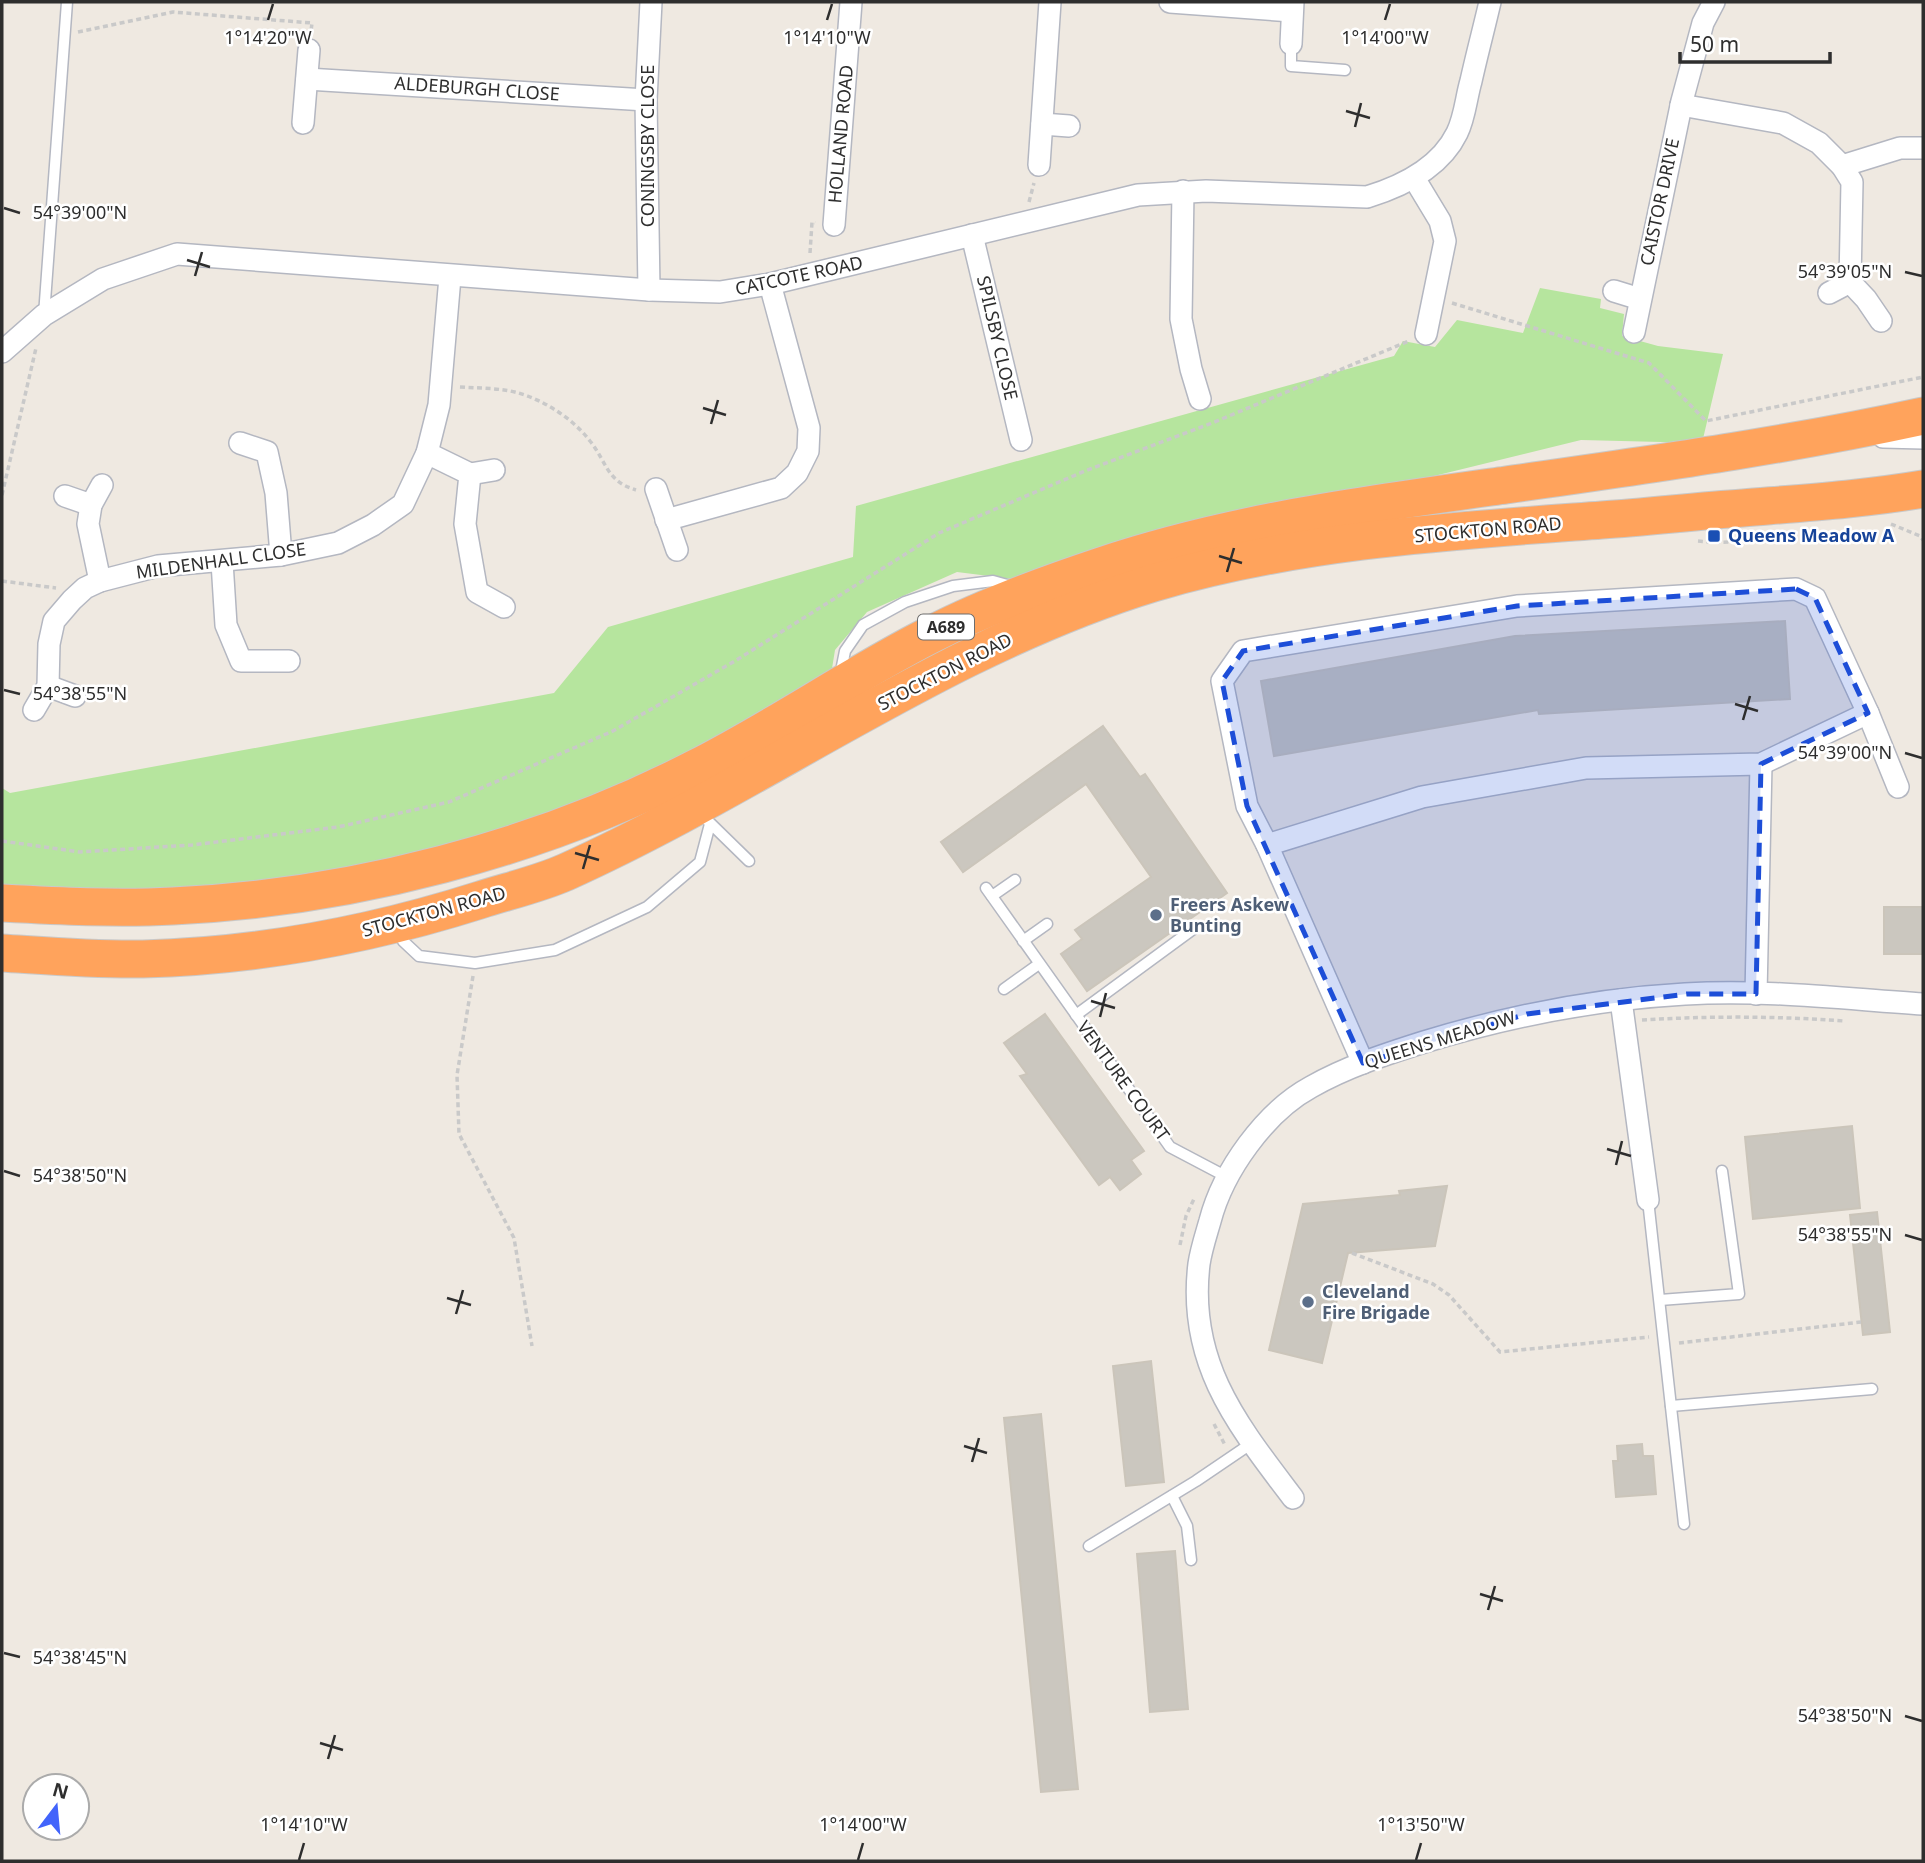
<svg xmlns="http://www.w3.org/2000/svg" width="1925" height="1863" font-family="'Noto Sans',sans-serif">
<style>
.green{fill:#b6e59e}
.building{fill:#cbc7bf;stroke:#cbc5ba;stroke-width:2}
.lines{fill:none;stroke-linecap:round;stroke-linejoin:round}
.lane-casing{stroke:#b4b7c1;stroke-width:13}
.street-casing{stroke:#b4b7c1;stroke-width:24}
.highway-casing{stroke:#c9c9c9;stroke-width:39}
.path{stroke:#c9c9c9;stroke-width:3.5;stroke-dasharray:5 3.5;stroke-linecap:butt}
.lane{stroke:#fff;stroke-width:10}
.street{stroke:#fff;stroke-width:21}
.highway{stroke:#ffa35c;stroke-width:37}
.marked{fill:#1d4ed8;fill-opacity:0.2;stroke:#1d4ed8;stroke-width:5;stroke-dasharray:14 9;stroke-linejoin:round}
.ticks{fill:none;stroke:#2e2e2e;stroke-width:2.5}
.transit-dot{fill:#1a4fb4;stroke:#fff;stroke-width:2.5}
.service-dot{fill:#5c6f8a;stroke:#fff;stroke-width:2.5}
.labels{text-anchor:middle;stroke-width:5;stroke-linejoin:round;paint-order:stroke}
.shield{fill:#fff;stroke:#6d6d6d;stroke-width:2}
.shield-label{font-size:16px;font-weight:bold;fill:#2e2e2e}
.street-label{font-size:18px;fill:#2e2e2e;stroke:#fff}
.transit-label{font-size:18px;font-weight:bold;fill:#164399;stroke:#fff;text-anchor:start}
.service-label{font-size:18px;font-weight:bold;fill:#4e5e75;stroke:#fff;text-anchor:start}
.ticks-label{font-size:18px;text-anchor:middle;fill:#2e2e2e;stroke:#fff;stroke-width:5;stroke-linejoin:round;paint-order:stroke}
</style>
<rect width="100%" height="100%" fill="#efe9e1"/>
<path class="green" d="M1540 288 1601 299 1600 308 1624 314 1622 336 1658 346 1723 354 1702 443 1581 440 1013 579 957 572 867 612 835 650 830 681 652 774 508 834 362 871 132 895 2 889V788L10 793 554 693 608 627 853 557 856 506 1394 356 1403 341 1435 347 1457 320 1523 333Z"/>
<g class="building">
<path d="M1785 621 1790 699 1539 714 1538 710 1274 756 1261 681 1515 636Z"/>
<path d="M1103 726 1140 777 1145 774 1227 893 1087 991 1061 954 1082 939 1075 930 1151 877 1086 784 963 872 941 842Z"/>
<rect x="1884" y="907" width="39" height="47"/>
<path d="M1045 1014 1144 1151 1131 1160 1141 1174 1120 1190 1110 1177 1099 1185 1020 1076 1027 1074 1004 1043Z"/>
<path d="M1852 1126 1860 1208 1753 1219 1745 1137Z"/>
<path d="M1447 1186 1435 1246 1348 1253 1322 1363 1269 1350 1303 1204 1400 1195 1399 1191Z"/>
<path d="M1877 1212 1890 1332 1863 1335 1850 1215Z"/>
<path d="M1151 1361 1164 1482 1126 1486 1113 1366Z"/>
<path d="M1041 1414 1078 1789 1041 1792 1004 1418Z"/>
<path d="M1642 1444 1643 1456H1653L1656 1494 1616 1497 1613 1461H1618L1617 1446Z"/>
<path d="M1175 1551 1188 1709 1150 1712 1137 1554Z"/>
</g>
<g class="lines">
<g class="lane-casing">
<g id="lane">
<path d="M1291 44V66L1345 70"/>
<path d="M44 315 67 2"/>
<path d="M840 676 845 651 863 625 905 602 953 586 993 581 1011 586"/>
<path d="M707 820 749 861"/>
<path d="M986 888 1170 1147 1227 1177"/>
<path d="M992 896 1015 880"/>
<path d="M399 930 403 941 419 956 475 963 555 950 647 907 700 862 710 824"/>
<path d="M1023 941 1047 924"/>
<path d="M1004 989 1039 964"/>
<path d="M1076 1015 1196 927"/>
<path d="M1648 1200 1684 1524"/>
<path d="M1660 1300 1739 1294 1722 1171"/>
<path d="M1671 1406 1872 1389"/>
<path d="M1172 1496 1187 1526 1191 1560"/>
<path d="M1089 1546 1196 1481 1252 1443"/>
</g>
</g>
<g class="street-casing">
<g id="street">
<path d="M1170 2 1292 11"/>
<path d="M1291 44 1293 2"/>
<path d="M307 79 646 100"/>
<path d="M1681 105 1783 123 1819 143 1842 166 1852 182 1850 282"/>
<path d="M303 123 309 50"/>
<path d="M1042 124 1069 126"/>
<path d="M1039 165 1050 2"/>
<path d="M1842 166 1900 148H1923"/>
<path d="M1414 178 1440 221 1445 241 1426 334"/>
<path d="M1183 191 1181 319 1191 369 1200 399"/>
<path d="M834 225 851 2"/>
<path d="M972 235 1021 440"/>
<path d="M649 290 646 100 651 2"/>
<path d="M1614 291 1640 299"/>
<path d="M1829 293 1850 282 1866 299 1881 321"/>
<path d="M1634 332 1682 101 1703 23 1714 2"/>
<path d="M2 352 44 315 103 279 177 254 649 290 720 292 770 284 1138 195 1206 191 1367 197C1403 186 1440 168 1457 133 1465 117 1466 98 1471 81 1477 54 1484 28 1490 2"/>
<path d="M1883 437 1923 438"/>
<path d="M240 443 267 452 276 493 281 555"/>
<path d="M427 453 470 474 465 524 477 592 504 607"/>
<path d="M470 474 494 470"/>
<path d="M656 489 677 550"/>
<path d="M65 496 91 505"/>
<path d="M666 520 781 488 797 473 808 451 809 428 770 284"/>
<path d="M222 562 226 625 241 661H289"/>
<path d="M100 581 88 524 91 505 102 485"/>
<path d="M48 686 75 696"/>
<path d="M34 710 48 686 49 644 54 621 72 600 85 588 100 581 158 566 281 555 338 543 373 525 403 504 427 453 439 405 450 277"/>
<path d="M1267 845 1422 797 1586 768 1761 764 1868 713"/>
<path d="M1756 994 1761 764"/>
<path d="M1621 1000 1648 1200"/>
<path d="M1363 1063 1267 845 1247 806 1222 681 1243 651 1517 606 1796 589 1815 598 1868 713 1898 787"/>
<path d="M1293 1498C1237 1424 1187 1363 1199 1264 1201 1250 1206 1235 1210 1221 1223 1171 1265 1112 1311 1087 1346 1067 1386 1054 1424 1042 1509 1016 1596 999 1685 994 1764 989 1845 999 1923 1004"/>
</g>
</g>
<g class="highway-casing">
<g id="highway">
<path d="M2 903C58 906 116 909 173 906 350 898 539 849 696 768 777 727 851 675 932 634 986 606 1044 585 1101 566 1232 522 1369 504 1506 485 1645 465 1785 446 1923 416"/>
<path d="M2 953C49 956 96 960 143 959 258 956 370 935 480 900 508 891 539 884 566 872 765 782 943 647 1153 583 1298 540 1452 531 1602 520 1649 517 1696 511 1743 508 1803 503 1864 499 1923 489"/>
</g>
</g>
<g class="path">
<path d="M78 32 173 12 312 23 311 31"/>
<path d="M1029 202 1034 183"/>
<path d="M810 253 812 222 815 223"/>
<path d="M1452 303 1649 363 1706 421 1923 377"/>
<path d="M460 387C475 388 490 388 504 390 535 394 571 416 590 441 607 462 606 481 636 490"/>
<path d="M2 495 36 348"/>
<path d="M1891 524 1920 536 1923 540"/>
<path d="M1698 541C1729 544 1764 541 1795 534"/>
<path d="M2 581 56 588"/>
<path d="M2 841 80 852 192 845 338 827 449 802 613 731 735 661 939 533 1085 471 1212 423 1409 341"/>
<path d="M1189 905 1192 909 1197 905 1193 899"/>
<path d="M473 976 457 1075 459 1134 514 1238 532 1346"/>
<path d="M1642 1020C1709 1016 1777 1016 1844 1021"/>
<path d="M1180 1245 1186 1216 1194 1199"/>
<path d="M1352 1253 1433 1284 1449 1295 1500 1352 1649 1337"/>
<path d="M1679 1343 1861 1322"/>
<path d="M1214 1424 1225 1445"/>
</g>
<use href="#lane" class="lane"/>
<use href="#street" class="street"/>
<use href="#highway" class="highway"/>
</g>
<path class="marked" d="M1796 589 1815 598 1868 713 1761 764 1756 994H1687L1527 1014 1363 1063 1247 806 1222 681 1243 651 1517 606Z"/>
<path class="ticks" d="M268 20 273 4M827 20 832 4M1385 20 1390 4M1346 111 1370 118M1355 127 1361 103M4 208 20 213M187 260 210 267M1905 272 1922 276M195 276 202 252M703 408 726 415M711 424 718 400M1219 556 1242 563M1227 572 1234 548M4 690 20 694M1735 704 1758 711M1743 720 1750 696M1905 753 1922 758M575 853 599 860M583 869 590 845M1091 1001 1115 1008M1100 1017 1106 993M1607 1149 1631 1156M1616 1165 1622 1141M4 1171 20 1176M1905 1235 1922 1240M447 1298 471 1305M456 1314 463 1290M964 1446 987 1453M972 1462 979 1438M1480 1594 1503 1601M1488 1610 1495 1586M4 1653 20 1657M1905 1716 1922 1721M320 1743 343 1750M328 1759 335 1735M299 1860 304 1843M858 1860 863 1843M1416 1860 1421 1843"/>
<rect class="transit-dot" x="1707" y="529" width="14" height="14" rx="3.5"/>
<g class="service-dot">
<circle cx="1156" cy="915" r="7"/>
<circle cx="1308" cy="1302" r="7"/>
</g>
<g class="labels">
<rect class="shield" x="918" y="614.5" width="56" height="25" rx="5"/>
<g class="shield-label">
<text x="946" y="633">A689</text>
</g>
<g class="street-label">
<text transform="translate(477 89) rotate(4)" y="6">ALDEBURGH CLOSE</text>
<text transform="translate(841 134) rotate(-85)" y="6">HOLLAND ROAD</text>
<text transform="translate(648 146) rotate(-90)" y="6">CONINGSBY CLOSE</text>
<text transform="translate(1660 202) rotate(-78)" y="6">CAISTOR DRIVE</text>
<text transform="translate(799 276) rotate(-12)" y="6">CATCOTE ROAD</text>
<text transform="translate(997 338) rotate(77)" y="6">SPILSBY CLOSE</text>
<text transform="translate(1488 530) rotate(-5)" y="6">STOCKTON ROAD</text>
<text transform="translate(221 561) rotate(-8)" y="6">MILDENHALL CLOSE</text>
<text transform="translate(945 672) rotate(-27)" y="6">STOCKTON ROAD</text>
<text transform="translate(434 912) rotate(-15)" y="6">STOCKTON ROAD</text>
<text transform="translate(1440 1040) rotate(-17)" y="6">QUEENS MEADOW</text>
<text transform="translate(1123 1081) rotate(54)" y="6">VENTURE COURT</text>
</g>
<g class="transit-label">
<text x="1728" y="542">Queens Meadow A</text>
</g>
<g class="service-label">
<text x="1170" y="911">Freers Askew<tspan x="1170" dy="21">Bunting</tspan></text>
<text x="1322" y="1298">Cleveland<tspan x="1322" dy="21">Fire Brigade</tspan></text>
</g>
</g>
<g class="ticks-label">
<text x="268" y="44">1°14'20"W</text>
<text x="827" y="44">1°14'10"W</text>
<text x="1385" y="44">1°14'00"W</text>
<text x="80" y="219">54°39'00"N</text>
<text x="1845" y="278">54°39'05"N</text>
<text x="80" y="700">54°38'55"N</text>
<text x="1845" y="759">54°39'00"N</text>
<text x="80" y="1182">54°38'50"N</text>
<text x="1845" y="1241">54°38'55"N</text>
<text x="80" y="1664">54°38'45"N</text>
<text x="1845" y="1722">54°38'50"N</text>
<text x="304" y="1831">1°14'10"W</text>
<text x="863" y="1831">1°14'00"W</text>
<text x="1421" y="1831">1°13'50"W</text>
</g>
<rect width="1925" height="1863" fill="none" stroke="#2e2e2e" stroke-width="7"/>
<g transform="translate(56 1807) rotate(16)"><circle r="33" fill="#ffffff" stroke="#ababab" stroke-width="2"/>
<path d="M0-5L12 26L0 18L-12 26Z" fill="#4264fb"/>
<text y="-10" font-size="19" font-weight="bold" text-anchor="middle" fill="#2e2e2e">N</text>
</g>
<path d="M1680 52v10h150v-10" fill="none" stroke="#2e2e2e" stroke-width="3.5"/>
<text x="1690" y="52" font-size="21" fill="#2e2e2e" stroke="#ffffff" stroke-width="5" paint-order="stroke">50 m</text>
</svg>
